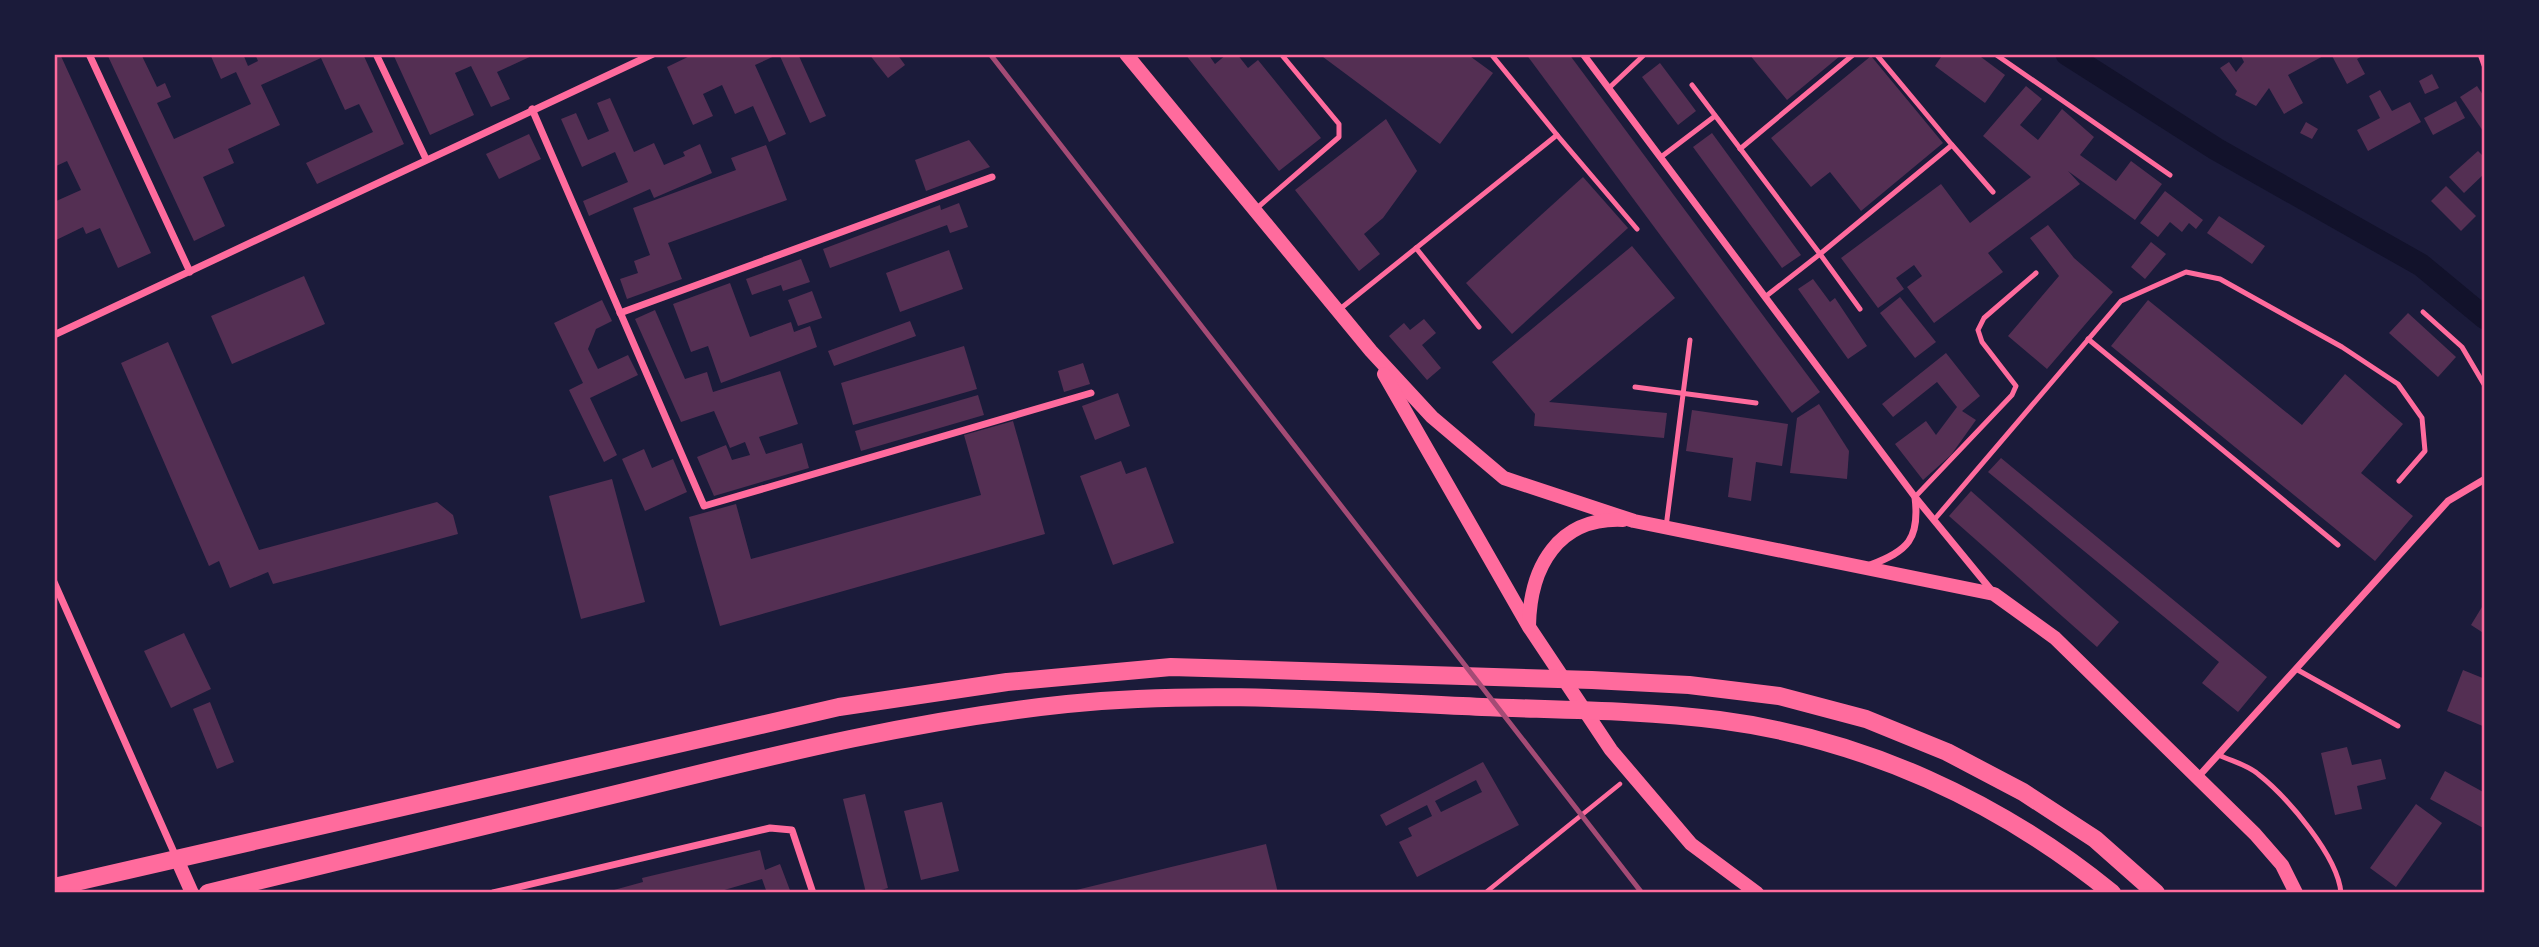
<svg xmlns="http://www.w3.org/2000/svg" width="2539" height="947" font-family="Ubuntu,sans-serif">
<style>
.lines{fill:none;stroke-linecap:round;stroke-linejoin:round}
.canal{stroke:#12122b;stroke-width:23}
.building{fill:#542f53;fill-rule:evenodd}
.path{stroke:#ff6b9d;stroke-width:4.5}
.service{stroke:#ff6b9d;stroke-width:5}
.minor{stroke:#ff6b9d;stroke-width:7}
.secondary{stroke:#ff6b9d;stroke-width:14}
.primary{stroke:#ff6b9d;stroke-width:18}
.rail{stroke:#a44b75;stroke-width:5}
.neatline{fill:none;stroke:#ff6b9d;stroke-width:2.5}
</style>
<rect width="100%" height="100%" fill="#1b1b3a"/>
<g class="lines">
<path class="canal" d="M2067 54 2216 149 2421 265 2485 318"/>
</g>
<g class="building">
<path d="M54 54H60L151 253 118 268 100 228 86 234 83 227 54 241V202L81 190 67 161 54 167V122L57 121 54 114Z"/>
<path d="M107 54H141L157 87 165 83 171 97 157 103 174 139 251 104 236 72 221 79 210 54H243L248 66 258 61 255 54H363L404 144 317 184 306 163 373 132 359 104 345 110 321 58 261 85 280 125 228 149 234 163 203 177 225 226 194 241Z"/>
<path d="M393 54H536L497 72 510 99 491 107 471 66 455 73 474 115 430 135Z"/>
<path d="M694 54H798L826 116 810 123 779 54 755 65 786 134 769 142 753 106 735 114 722 85 703 94 713 116 693 125 667 67Z"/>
<path d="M869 54H897L905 65 888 78Z"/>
<path d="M1185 54H1208L1215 64 1227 54H1237L1248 68 1258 60 1321 138 1279 171Z"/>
<path d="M1319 54H1467L1493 73 1440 144Z"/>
<path d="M1526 54H1569L1820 392 1792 413Z"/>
<path d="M1749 54H1839L1840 56 1787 100Z"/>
<path d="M1943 54H1977L2005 75 1985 103 1935 66Z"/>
<path d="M2240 54H2327L2288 75 2303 103 2284 114 2269 88 2256 106 2235 95 2237 91 2220 68 2229 62 2236 72 2244 62Z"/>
<path d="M2331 54H2366L2357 59 2365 74 2347 84Z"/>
<path d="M1871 56 1943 143 1861 211 1830 172 1811 187 1771 138Z"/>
<path d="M1660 63 1696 111 1678 125 1642 77Z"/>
<path d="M2432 74 2439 88 2425 94 2419 81Z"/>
<path d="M2026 86 2042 99 2020 125 2038 140 2062 109 2094 137 2080 155 2116 181 2131 161 2162 184 2135 220 2068 171 2080 184 1988 253 2003 272 1934 323 1907 287 1922 276 1914 265 1896 278 1904 289 1878 308 1841 258 1941 184 1970 223 2031 177 1983 136Z"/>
<path d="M2477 86 2485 98V134L2460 97Z"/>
<path d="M2380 90 2392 111 2410 102 2421 122 2368 151 2357 130 2380 118 2369 96Z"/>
<path d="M610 98 634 152 654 143 664 165 685 156 683 152 700 144 712 173 654 198 650 189 589 216 583 201 628 182 615 152 582 167 561 119 576 113 588 140 609 131 597 103Z"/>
<path d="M2456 101 2465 118 2433 135 2424 118Z"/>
<path d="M1386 119 1417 171 1383 218 1364 234 1380 254 1359 271 1295 190Z"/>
<path d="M2306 122 2318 129 2312 139 2300 133Z"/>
<path d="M1712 133 1801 255 1782 268 1693 147Z"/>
<path d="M529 134 541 159 499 179 486 154Z"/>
<path d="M969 140 990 167 926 191 915 160Z"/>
<path d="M766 145 787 200 668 243 682 279 627 299 620 279 638 273 634 261 650 255 633 208 736 170 731 158Z"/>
<path d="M2478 151 2485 158V173L2464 193 2449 177Z"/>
<path d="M1583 177 1628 228 1512 334 1466 283Z"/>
<path d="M2446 186 2476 216 2461 231 2431 201Z"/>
<path d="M2165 191 2203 220 2196 229 2189 223 2182 232 2170 222 2158 237 2140 223Z"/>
<path d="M959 203 968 227 950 233 947 225 830 268 823 249 940 205 941 210Z"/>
<path d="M2219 216 2265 246 2252 264 2207 233Z"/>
<path d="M2048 225 2074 258 2113 292 2047 369 2008 336 2059 276 2030 238Z"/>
<path d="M2151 242 2166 254 2145 279 2131 267Z"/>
<path d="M1632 246 1675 298 1549 402 1667 413 1664 438 1534 426 1535 414 1492 362Z"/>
<path d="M949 250 963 289 900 312 886 273Z"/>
<path d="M801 259 810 282 783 291 781 285 752 295 746 279Z"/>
<path d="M304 276 325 324 232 364 211 316Z"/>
<path d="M1813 279 1830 302 1835 298 1867 346 1848 359 1798 289Z"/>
<path d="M730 283 750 337 791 322 794 332 810 326 817 347 721 383 708 346 691 352 673 304Z"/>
<path d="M812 291 822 318 798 326 788 300Z"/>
<path d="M1900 297 1936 342 1915 358 1880 313Z"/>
<path d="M602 300 612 321 596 329 588 349 598 369 628 355 638 375 590 398 617 455 604 462 569 390 583 383 554 323Z"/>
<path d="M2148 300 2302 425 2345 374 2403 424 2361 473 2413 516 2375 561 2111 346Z"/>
<path d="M655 310 685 379 707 372 713 392 780 371 798 424 759 437 766 454 802 443 809 468 714 496 697 457 726 445 732 460 750 455 745 442 730 448 714 411 681 422 635 319Z"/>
<path d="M2408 313 2456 357 2438 377 2389 333Z"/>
<path d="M1424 319 1436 333 1422 345 1441 368 1427 380 1389 336 1404 323 1410 330Z"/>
<path d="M910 321 916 336 834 366 828 351Z"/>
<path d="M168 342 259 550 437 502 453 515 458 534 273 584 268 572 230 588 219 561 209 566 121 363Z"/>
<path d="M964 346 977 389 853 425 841 383Z"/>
<path d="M1946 353 1980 396 1962 411 1976 420 1951 455 1923 480 1895 444 1926 421 1936 435 1957 407 1937 382 1893 417 1882 404Z"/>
<path d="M1083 363 1090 384 1064 392 1058 371Z"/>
<path d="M1118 393 1130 426 1095 440 1082 406Z"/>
<path d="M978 395 984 415 861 451 855 431Z"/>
<path d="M1819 404 1849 451 1847 479 1790 473 1797 418Z"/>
<path d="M1692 410 1788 424 1782 466 1756 462 1751 501 1728 497 1733 458 1686 451Z"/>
<path d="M1013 421 1045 534 720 626 689 517 736 504 751 559 981 495 964 435Z"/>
<path d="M644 449 652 468 673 459 687 492 645 511 622 459Z"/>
<path d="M2001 458 2267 677 2238 712 2202 683 2219 662 1988 472Z"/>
<path d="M1121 461 1126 474 1146 467 1174 543 1113 565 1080 476Z"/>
<path d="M612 479 645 602 581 619 549 496Z"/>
<path d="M1971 491 2119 622 2097 647 1949 516Z"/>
<path d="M2485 602V634L2471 625Z"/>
<path d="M184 633 211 689 171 708 144 651Z"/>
<path d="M2463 670 2485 679V727L2447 711Z"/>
<path d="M210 702 234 762 217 769 193 709Z"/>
<path d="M2347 747 2352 765 2381 759 2386 779 2357 786 2362 809 2335 815 2321 753Z"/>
<path d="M1483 762 1519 825 1417 877 1399 842 1412 836 1408 828 1432 816 1427 805 1386 826 1380 815ZM1476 780 1482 792 1441 812 1435 801Z"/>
<path d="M2445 771 2485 793V829L2430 799Z"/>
<path d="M865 794 888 888 870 893H866L843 799Z"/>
<path d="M942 802 959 871 921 880 904 811Z"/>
<path d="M2416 804 2442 823 2396 887 2370 868Z"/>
<path d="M1266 844 1278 893H1068V892Z"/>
<path d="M760 850 765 870 780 864 791 893H767L762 879 714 893H603L643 882 642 878Z"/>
</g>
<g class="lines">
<path class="path" d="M1485 893 1620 784"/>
<g class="service">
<path d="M1491 54 1557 135"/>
<path d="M1876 54 1952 145"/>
<path d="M1995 54 2170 175"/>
<path d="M1692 85 1820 254 1952 145 1993 192"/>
<path d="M1609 88 1645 54"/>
<path d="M1740 149 1854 54"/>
<path d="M1661 157 1715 116"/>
<path d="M1257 208 1339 137V124L1281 54"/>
<path d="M1416 248 1479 327"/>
<path d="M1765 297 1820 254 1860 309"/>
<path d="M1340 309 1557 135 1637 229"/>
<path d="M2423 312 2462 347 2485 386"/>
<path d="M2088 339 2338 545"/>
<path d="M1635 387 1756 403"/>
<path d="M1915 497 2012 395 2016 386 1982 342 1978 330 1984 318 2036 273"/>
<path d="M1934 520 2121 301 2186 272 2220 279 2342 347 2398 384 2422 418 2425 451 2399 481"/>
<path d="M1666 527 1690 340"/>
<path d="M2296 669 2398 726"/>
<path d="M2219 755C2231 761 2248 765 2258 774 2287 797 2338 856 2341 893"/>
</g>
<g class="minor">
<path d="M89 54 190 272"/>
<path d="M376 54 426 159"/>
<path d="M1583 54 1915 497 1992 591"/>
<path d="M2481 54 2485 65"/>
<path d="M532 109 704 506 1091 393"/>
<path d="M620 313 992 177"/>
<path d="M54 335 653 54"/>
<path d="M1870 565C1908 551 1920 539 1915 497"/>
<path d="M54 582 176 857"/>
<path d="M2198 777 2448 501 2485 479"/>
<path d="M493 893 770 828 792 830 813 893"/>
</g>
<g class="secondary">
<path d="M1126 54 1371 351 1432 417 1504 478 1634 521 1994 594 2055 638 2255 834 2282 865 2296 893"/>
<path d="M1384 374 1529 627 1611 750 1691 844 1757 893"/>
<path d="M1529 626C1530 567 1558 517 1623 520"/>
<path d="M176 857 192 893"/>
</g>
<g class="primary">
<path d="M54 887 839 707 1007 682 1171 667 1592 680 1689 685 1779 696 1866 719 1947 752 2023 792 2095 839 2156 893"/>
<path d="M208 893C352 858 496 823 641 788 782 753 922 719 1067 704 1204 690 1345 701 1482 707 1561 710 1641 710 1719 720 1864 739 1999 801 2112 893"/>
</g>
<path class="rail" d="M990 54 1642 893"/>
</g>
<rect width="2539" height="947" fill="none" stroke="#1b1b3a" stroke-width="112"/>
<rect x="56" y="56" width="2427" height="835" class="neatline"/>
</svg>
